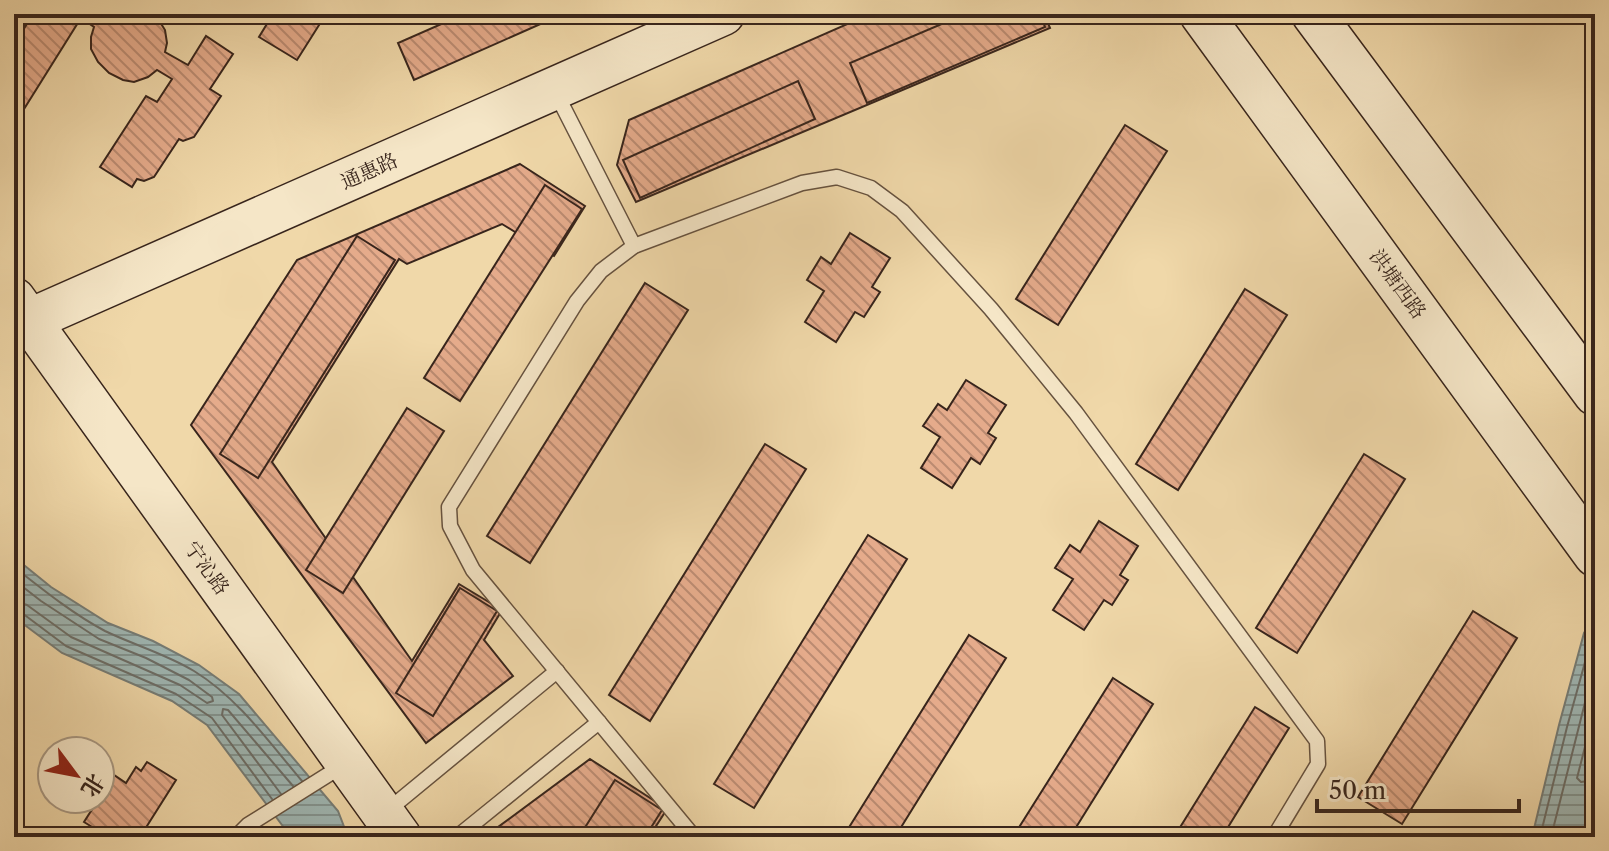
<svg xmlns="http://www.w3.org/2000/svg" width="1609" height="851" font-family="'Libre Caslon Text','Noto Serif SC',serif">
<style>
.water{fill:url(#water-rules);stroke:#767d77;stroke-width:2}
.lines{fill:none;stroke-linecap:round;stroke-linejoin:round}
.shore{stroke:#6c6e68;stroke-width:2}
.building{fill:url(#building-back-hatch);stroke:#38251c;stroke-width:2}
.lane-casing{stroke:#66523f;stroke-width:17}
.secondary-casing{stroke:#38251c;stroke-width:45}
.lane{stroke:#f5e6c7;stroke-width:14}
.secondary{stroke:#f5e6c7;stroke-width:42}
.labels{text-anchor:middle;stroke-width:6;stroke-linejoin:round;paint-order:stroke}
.street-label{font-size:20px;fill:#38251c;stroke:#f5e6c7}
</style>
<defs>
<pattern id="water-rules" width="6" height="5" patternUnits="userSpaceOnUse" patternTransform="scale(2)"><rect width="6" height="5" fill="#9fb7b4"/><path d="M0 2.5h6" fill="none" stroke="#839592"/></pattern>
<pattern id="building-back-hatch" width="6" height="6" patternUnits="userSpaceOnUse" patternTransform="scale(2)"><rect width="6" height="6" fill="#e5ab8b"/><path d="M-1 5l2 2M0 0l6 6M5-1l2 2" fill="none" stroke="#bb8b71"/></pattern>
</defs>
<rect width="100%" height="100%" fill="#f0d8a9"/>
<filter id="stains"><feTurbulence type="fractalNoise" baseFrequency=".0025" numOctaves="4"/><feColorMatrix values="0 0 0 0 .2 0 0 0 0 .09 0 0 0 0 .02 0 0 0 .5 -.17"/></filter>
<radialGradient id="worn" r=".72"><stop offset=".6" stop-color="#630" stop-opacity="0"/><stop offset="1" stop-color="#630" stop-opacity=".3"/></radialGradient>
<g class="water">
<path d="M14 557 51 587 108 623 153 641 199 665 239 694 338 811 348 837H291L207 725 172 701 62 653 14 617Z"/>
<path d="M1595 616V800L1583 837H1532L1559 725 1584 633Z"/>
</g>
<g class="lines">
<g class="shore">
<path d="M14 567C42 589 73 614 105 631 134 645 166 654 194 671 238 698 269 742 302 781"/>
<path d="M14 580 41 601 99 639 146 658 189 680 212 697 213 701 207 703 180 685 71 637 27 605 14 601"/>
<path d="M14 611 22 613 66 646 176 694 212 718 272 799"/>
<path d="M1595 708 1577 778 1581 782 1595 780"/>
<path d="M281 794 222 715 223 709 228 710 293 786"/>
<path d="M1540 837 1567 727 1592 637 1595 631"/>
<path d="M1551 837 1595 663"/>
</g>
</g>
<g class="building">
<path d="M33 14H155L165 30 167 43 165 52 188 65 206 36 233 54 210 89 221 96 194 137 183 141 179 139 154 177 144 181 137 179 132 187 100 167 146 96 157 102 172 79 157 70 148 77 134 82 123 80 109 73 98 62 91 49V37L94 27 81 18 14 125V45Z"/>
<path d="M273 14H326L297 60 259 37Z"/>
<path d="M464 14H563L414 80 398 43Z"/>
<path d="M870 14H1044L1050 28 636 202 617 165 629 120Z"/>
<path d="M965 14H1040L1045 27 867 103 850 63Z"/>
<path d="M798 81 815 119 640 198 623 160Z"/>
<path d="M1125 125 1167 151 1058 325 1016 299Z"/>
<path d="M520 164 585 206 554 256 502 224 407 264 399 259 272 462 412 661 459 584 502 610 484 640 513 676 426 743 191 425 297 260Z"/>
<path d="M545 185 582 209 460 401 424 378Z"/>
<path d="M850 233 890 258 872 287 880 292 864 317 855 312 836 342 805 322 824 291 807 280 821 257 831 264Z"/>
<path d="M357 236 395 260 258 478 220 454Z"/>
<path d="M645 283 688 310 530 563 487 536Z"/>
<path d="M1245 289 1287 315 1178 490 1136 464Z"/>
<path d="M966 380 1006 405 988 433 996 438 980 464 971 458 952 488 921 468 940 437 923 426 938 404 947 410Z"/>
<path d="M407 408 444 431 343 593 306 570Z"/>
<path d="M765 444 806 469 650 721 609 695Z"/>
<path d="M1364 454 1405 479 1297 653 1256 628Z"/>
<path d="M1099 521 1138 546 1120 575 1128 580 1112 605 1104 600 1084 630 1053 610 1073 579 1055 568 1070 545 1080 552Z"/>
<path d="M868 535 907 559 754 808 714 784Z"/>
<path d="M460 588 497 611 433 716 396 693Z"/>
<path d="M1473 611 1517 638 1402 824 1358 797Z"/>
<path d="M969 635 1006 658 895 837H843Z"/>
<path d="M1113 678 1153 704 1070 837H1013Z"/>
<path d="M1255 707 1289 728 1222 837H1174Z"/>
<path d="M590 759 667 809 649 837H500L494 830Z"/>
<path d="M147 762 176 780 140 837H93L97 830 84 822 114 775 126 783 136 767 141 771Z"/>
<path d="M615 780 662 810 645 837H579Z"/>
</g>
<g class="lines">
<g class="lane-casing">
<g id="lane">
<path d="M556 93 634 246"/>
<path d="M387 811 557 671"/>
<path d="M236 837 248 825 345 764"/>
<path d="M457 837 599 722"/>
<path d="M694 837 473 570 450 526 449 507 577 301 601 271 634 246 802 183 837 177 871 188 902 211 991 309 1076 413 1317 741 1318 764 1274 837"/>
</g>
</g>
<g class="secondary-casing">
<g id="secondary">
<path d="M1201 14 1595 555"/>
<path d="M1313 14 1595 394"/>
<path d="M14 299 400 837"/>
<path d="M14 327 723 14"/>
</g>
</g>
<use href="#lane" class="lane"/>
<use href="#secondary" class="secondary"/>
</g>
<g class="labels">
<g class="street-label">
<text transform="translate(369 171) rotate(-24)" y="7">通惠路</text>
<text transform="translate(1398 284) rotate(54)" y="7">洪塘西路</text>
<text transform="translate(207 568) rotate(54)" y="7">宁沁路</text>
</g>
</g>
<rect width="1609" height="851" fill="none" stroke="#f0d8a9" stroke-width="48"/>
<rect x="16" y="16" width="1577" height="819" fill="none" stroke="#38251c" stroke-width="4"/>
<rect x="24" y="24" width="1561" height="803" fill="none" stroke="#38251c" stroke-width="2"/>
<g transform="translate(76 775) rotate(122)"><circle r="38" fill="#f5e6c7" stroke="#a99983" stroke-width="2"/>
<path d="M0-6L14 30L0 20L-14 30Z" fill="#8f2418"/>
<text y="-12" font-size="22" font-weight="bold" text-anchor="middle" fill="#38251c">北</text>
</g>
<path d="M1317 799v12h202v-12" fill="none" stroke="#38251c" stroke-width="4"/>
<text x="1329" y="799" font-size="24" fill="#38251c" stroke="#f5e6c7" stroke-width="6" paint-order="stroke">50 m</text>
<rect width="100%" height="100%" filter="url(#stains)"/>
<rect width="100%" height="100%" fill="url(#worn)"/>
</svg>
